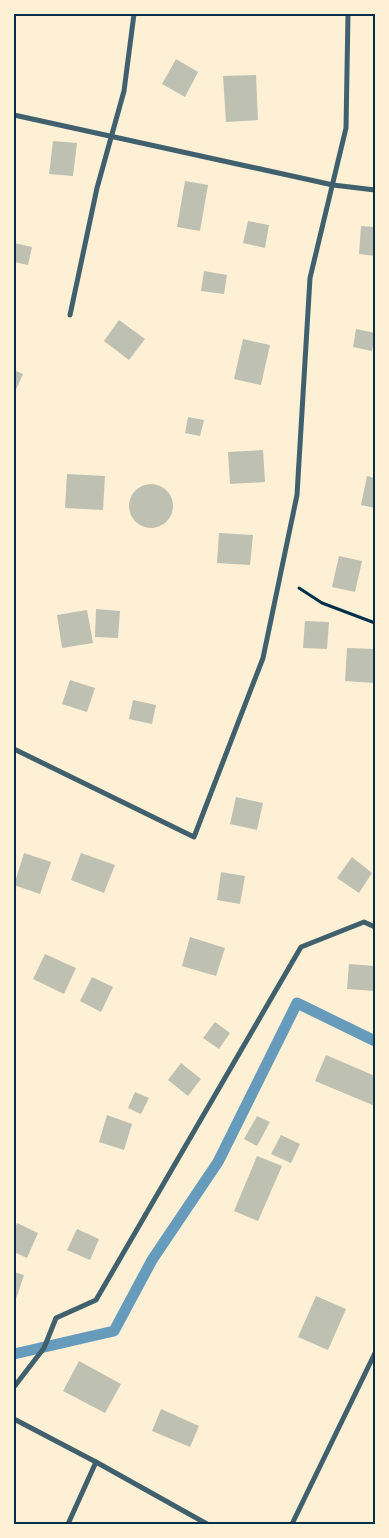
<svg xmlns="http://www.w3.org/2000/svg" width="389" height="1538" font-family="Poppins,sans-serif">
<style>
.lines{fill:none;stroke-linecap:round;stroke-linejoin:round}
.stream{stroke:#669bbc;stroke-width:11}
.building{fill:#bec0b2}
.path{stroke:#003049;stroke-width:3}
.minor{stroke:#3f606c;stroke-width:5}
.neatline{fill:none;stroke:#003049;stroke-width:2}
</style>
<rect width="100%" height="100%" fill="#fdf0d5"/>
<g class="lines">
<path class="stream" d="M14 1354 114 1331 152 1260 218 1162 297 1003 375 1041"/>
</g>
<g class="building">
<path d="M176 59 198 72 185 97 162 84Z"/>
<path d="M256 75 258 120 226 122 223 76Z"/>
<path d="M53 141 77 143 73 176 49 174Z"/>
<path d="M185 181 208 185 200 231 177 227Z"/>
<path d="M248 221 269 225 265 248 243 243Z"/>
<path d="M361 226 375 227V256L359 254Z"/>
<path d="M14 243 32 247 28 265 14 262Z"/>
<path d="M204 271 227 275 224 294 201 291Z"/>
<path d="M119 320 145 339 129 360 104 341Z"/>
<path d="M356 329 375 333 372 351 353 347Z"/>
<path d="M243 339 270 345 261 385 234 379Z"/>
<path d="M14 370 23 374 14 394Z"/>
<path d="M188 417 204 420 200 436 185 433Z"/>
<path d="M263 450 265 482 230 484 228 452Z"/>
<path d="M67 474 105 476 103 510 65 508Z"/>
<path d="M367 476 375 478V508L361 505Z"/>
<circle cx="151" cy="506" r="22"/>
<path d="M219 533 253 535 250 565 217 563Z"/>
<path d="M339 556 362 561 355 592 332 587Z"/>
<path d="M96 609 120 611 118 638 95 637Z"/>
<path d="M87 610 93 643 62 648 57 615Z"/>
<path d="M305 621 329 622 327 649 303 648Z"/>
<path d="M347 648 375 649V683L345 681Z"/>
<path d="M70 680 95 688 87 712 62 704Z"/>
<path d="M133 700 156 705 152 724 129 719Z"/>
<path d="M236 797 263 803 257 830 230 824Z"/>
<path d="M24 853 51 862 40 894 14 885Z"/>
<path d="M81 853 115 865 104 893 71 880Z"/>
<path d="M352 857 372 873 359 893 337 878Z"/>
<path d="M221 872 245 876 240 904 217 900Z"/>
<path d="M190 937 225 948 216 976 182 966Z"/>
<path d="M45 954 76 968 64 994 33 979Z"/>
<path d="M349 964 375 966V991L347 989Z"/>
<path d="M92 977 113 987 101 1012 80 1001Z"/>
<path d="M215 1022 230 1033 219 1049 203 1038Z"/>
<path d="M326 1055 375 1076V1106L315 1081Z"/>
<path d="M181 1063 201 1079 188 1096 168 1080Z"/>
<path d="M135 1092 149 1098 141 1114 128 1108Z"/>
<path d="M107 1115 132 1124 124 1150 99 1142Z"/>
<path d="M257 1116 270 1122 257 1146 244 1139Z"/>
<path d="M281 1135 300 1144 291 1163 271 1154Z"/>
<path d="M257 1156 282 1166 258 1221 234 1211Z"/>
<path d="M17 1223 38 1233 27 1258 14 1252V1231Z"/>
<path d="M77 1229 99 1239 90 1260 67 1250Z"/>
<path d="M14 1272 24 1275 14 1305Z"/>
<path d="M316 1296 346 1309 328 1350 298 1337Z"/>
<path d="M79 1361 121 1384 105 1413 63 1391Z"/>
<path d="M161 1409 199 1426 190 1447 152 1431Z"/>
</g>
<g class="lines">
<path class="path" d="M299 588 322 603 375 623"/>
<g class="minor">
<path d="M14 115 333 185 375 190"/>
<path d="M70 315 97 188 124 91 134 14"/>
<path d="M14 749 194 837 263 658 297 495 310 278 346 128 348 14"/>
<path d="M14 1387 44 1348 56 1318 96 1300 301 947 364 922 375 927"/>
<path d="M14 1419 96 1462 207 1524"/>
<path d="M68 1524 96 1462"/>
<path d="M292 1524 375 1353"/>
</g>
</g>
<rect width="389" height="1538" fill="none" stroke="#fdf0d5" stroke-width="30"/>
<rect x="15" y="15" width="359" height="1508" class="neatline"/>
</svg>
